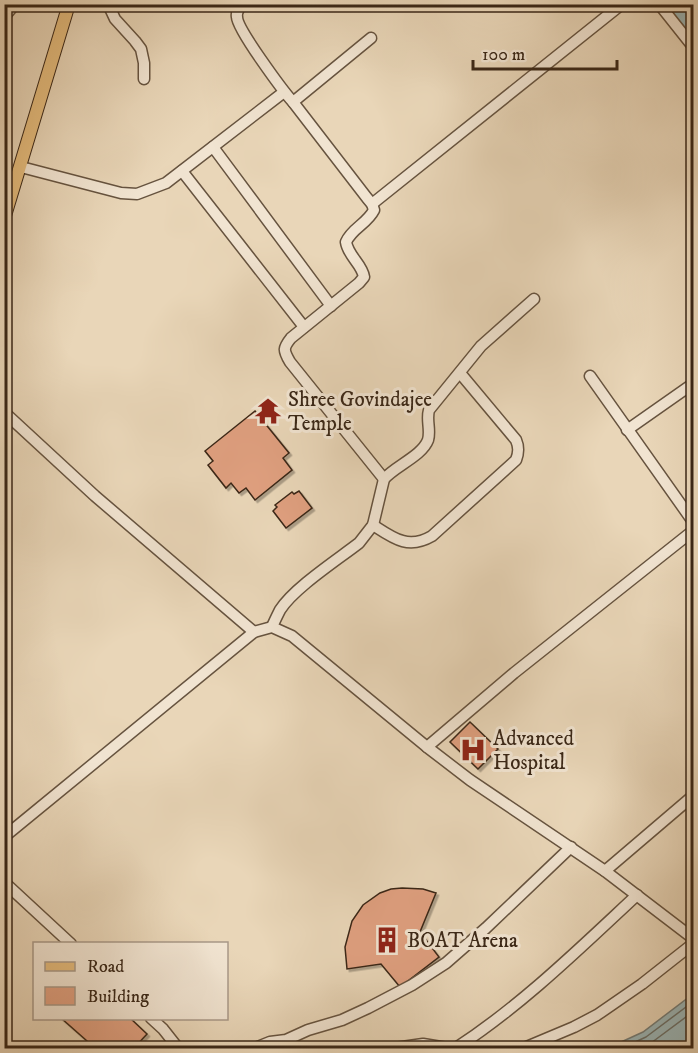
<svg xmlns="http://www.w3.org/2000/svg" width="698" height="1053" font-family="'IM FELL DW Pica',serif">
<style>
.water{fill:#9bb7b9;stroke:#747d78;stroke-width:1.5}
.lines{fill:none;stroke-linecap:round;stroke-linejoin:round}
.shore{stroke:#6a6f68;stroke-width:1.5}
.building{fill:#e0a080;stroke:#3a2717;stroke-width:1.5;filter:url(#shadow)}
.minor-casing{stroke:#66533f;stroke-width:13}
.major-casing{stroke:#3a2717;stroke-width:14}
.minor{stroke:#f1e4d1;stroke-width:10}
.major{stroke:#e4bb7c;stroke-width:12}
.labels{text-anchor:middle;stroke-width:6;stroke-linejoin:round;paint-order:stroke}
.poi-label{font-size:21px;fill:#3a2717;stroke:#f1e4d1;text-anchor:start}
</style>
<defs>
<filter id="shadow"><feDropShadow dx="2.5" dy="2.5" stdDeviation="0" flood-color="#0004"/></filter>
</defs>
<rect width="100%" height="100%" fill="#e9d6b8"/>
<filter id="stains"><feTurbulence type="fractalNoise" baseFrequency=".00333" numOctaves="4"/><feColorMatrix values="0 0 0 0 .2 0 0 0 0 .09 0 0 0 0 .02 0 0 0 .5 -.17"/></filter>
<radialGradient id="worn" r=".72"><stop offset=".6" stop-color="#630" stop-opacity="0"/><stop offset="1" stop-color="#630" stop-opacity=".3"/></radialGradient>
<g class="water">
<path d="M666 5H693V40Z"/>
<path d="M693 994V1038L681 1048H608L643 1032Z"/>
</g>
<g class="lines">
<g class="shore">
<path d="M622 1048 646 1037 694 1001"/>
<path d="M639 1048 651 1043 694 1011"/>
</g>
</g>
<g class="building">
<path d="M255 411 289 453 283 458 292 470 255 500 246 488 239 493 231 483 226 488 208 465 213 461 205 451Z"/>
<path d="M299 491 312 508 286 528 273 511 277 507 275 505 292 492 294 494Z"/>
<path d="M470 722 498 749 478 769 450 742Z"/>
<path d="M402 888 423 889 436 893 420 932 439 957 400 987 381 964 347 969 345 947 352 921 363 905 380 893 391 889Z"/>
<path d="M61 1018H130L147 1034 134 1048H95Z"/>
</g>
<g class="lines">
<g class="minor-casing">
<g id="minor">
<path d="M108 4 115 19 135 41 141 49 144 63V79"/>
<path d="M242 4C239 8 236 12 237 17 237 29 283 91 293 102L367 198 372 204 374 210C367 224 352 228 346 242 348 256 362 264 364 277L359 283 291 338C283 348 283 350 290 362L384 479"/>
<path d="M659 4 694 48"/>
<path d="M4 17 15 4"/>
<path d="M293 102 371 38"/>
<path d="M213 147 331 306"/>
<path d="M21 167 121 193 137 194 166 183 284 92"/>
<path d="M182 171 304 327"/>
<path d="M372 204 622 4"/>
<path d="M590 376 694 523"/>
<path d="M4 412 95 496 254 632"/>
<path d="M627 430 694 383"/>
<path d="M373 525C393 538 408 550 432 536L516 460C519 452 519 447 516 440L460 373"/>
<path d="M272 627C274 622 277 616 280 610 294 588 337 560 359 543L373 525 384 479C395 466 422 456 428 440 431 430 426 420 429 410L481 346 534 299"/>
<path d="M427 747 514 673 694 530"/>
<path d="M4 837 254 632 272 627 292 636 427 747 470 780 605 871 694 939"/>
<path d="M605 871 694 795"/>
<path d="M4 882 71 944"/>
<path d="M151 1018 163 1029 178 1048"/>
<path d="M255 1048 270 1042 286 1040 308 1030 342 1020 368 1008 412 985 446 963 486 928 571 847"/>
<path d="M395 1048 423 1044 447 1048"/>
<path d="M456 1048C522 1005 579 949 637 895"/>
<path d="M524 1048 574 1027 597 1015 642 984 694 943"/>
</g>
</g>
<g class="major-casing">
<path id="major" d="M4 219 69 4"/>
</g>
<use href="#minor" class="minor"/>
<use href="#major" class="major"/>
</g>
<defs>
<g id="temple-bare" transform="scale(2.07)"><path d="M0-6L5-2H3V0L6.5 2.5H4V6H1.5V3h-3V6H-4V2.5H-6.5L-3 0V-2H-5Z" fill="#8f2418" stroke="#f1e4d1" stroke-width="2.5" paint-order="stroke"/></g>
<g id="hospital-bare" transform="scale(2.07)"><path d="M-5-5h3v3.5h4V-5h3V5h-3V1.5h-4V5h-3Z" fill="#8f2418" stroke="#f1e4d1" stroke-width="2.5" paint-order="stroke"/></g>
<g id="building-bare" transform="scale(2.07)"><path d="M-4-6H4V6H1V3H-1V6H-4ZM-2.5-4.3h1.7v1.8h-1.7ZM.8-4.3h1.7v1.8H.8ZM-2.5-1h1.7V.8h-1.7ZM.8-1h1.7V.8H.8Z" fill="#8f2418" stroke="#f1e4d1" stroke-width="2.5" paint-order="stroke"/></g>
</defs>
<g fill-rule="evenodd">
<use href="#temple-bare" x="268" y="411"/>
<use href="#hospital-bare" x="473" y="750"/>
<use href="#building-bare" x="387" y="940"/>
</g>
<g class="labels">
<g class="poi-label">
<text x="288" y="406">Shree Govindajee<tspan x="288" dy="24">Temple</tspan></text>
<text x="493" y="745">Advanced<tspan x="493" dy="24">Hospital</tspan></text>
<text x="407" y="947">BOAT Arena</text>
</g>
</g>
<rect width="698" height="1053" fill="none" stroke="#e9d6b8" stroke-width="24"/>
<rect x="6" y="6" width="686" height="1041" fill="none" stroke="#3a2717" stroke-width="3"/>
<rect x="12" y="12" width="674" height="1029" fill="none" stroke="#3a2717" stroke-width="1.5"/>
<rect x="33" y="942" width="195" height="78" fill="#f1e4d1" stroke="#a89887" stroke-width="1.5"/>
<rect x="45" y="962" width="30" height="9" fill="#e4bb7c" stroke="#a89887" stroke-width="1.5"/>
<text x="87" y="972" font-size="18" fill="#3a2717">Road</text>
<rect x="45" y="987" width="30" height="18" fill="#e0a080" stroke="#a89887" stroke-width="1.5"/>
<text x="87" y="1002" font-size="18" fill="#3a2717">Building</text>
<path d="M473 60v9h144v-9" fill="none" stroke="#3a2717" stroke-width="3"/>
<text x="482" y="60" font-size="18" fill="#3a2717" stroke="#f1e4d1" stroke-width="4.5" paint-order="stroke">100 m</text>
<rect width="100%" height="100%" filter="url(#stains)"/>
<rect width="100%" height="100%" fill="url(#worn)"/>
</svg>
